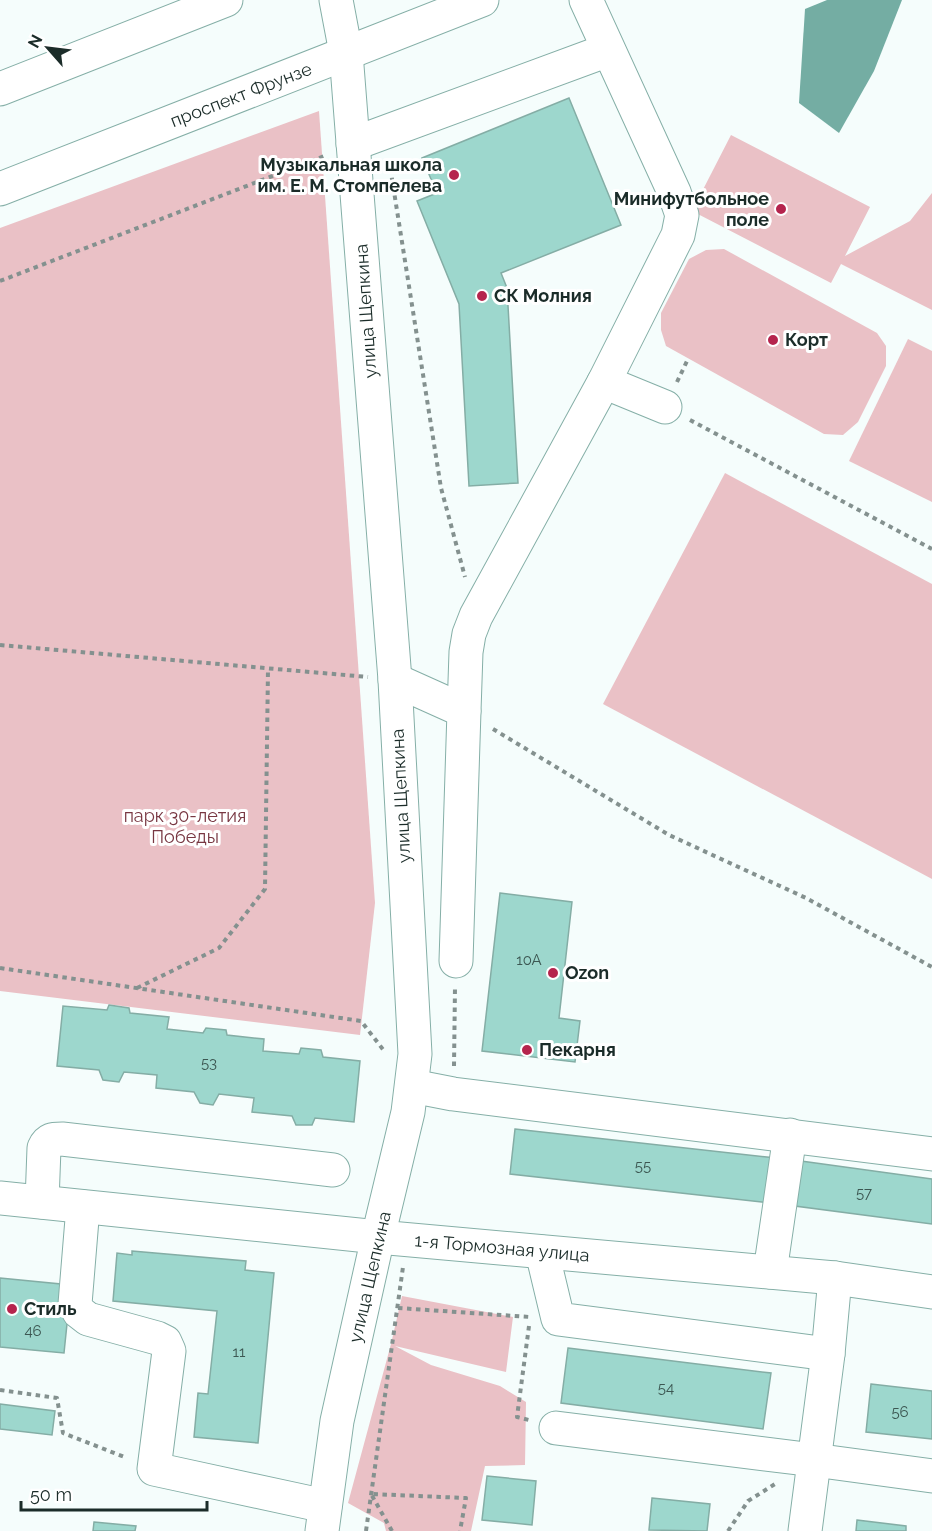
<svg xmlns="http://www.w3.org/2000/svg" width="932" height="1531" font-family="Raleway,sans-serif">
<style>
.green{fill:#eac1c6}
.water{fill:#74ada3}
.building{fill:#9dd7cd;stroke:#84ada5;stroke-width:1.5}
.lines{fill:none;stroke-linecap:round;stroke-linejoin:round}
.minor-casing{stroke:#85afa7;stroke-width:35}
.major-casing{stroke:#85afa7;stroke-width:35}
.path{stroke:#84918f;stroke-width:4;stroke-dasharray:4.5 4.5;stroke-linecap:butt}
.minor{stroke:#fff;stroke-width:33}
.major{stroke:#fff;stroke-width:33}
.poi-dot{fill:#b5244d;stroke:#fff;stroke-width:2}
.labels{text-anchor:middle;stroke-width:6;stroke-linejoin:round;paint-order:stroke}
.number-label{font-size:15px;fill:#3c5752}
.street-label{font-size:18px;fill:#1b2c29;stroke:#fff}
.poi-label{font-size:18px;font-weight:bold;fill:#1b2c29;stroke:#fff;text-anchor:start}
.park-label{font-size:18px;fill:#783742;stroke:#fff}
</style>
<rect width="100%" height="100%" fill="#f5fdfc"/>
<g class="green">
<path d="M319 111 375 903 360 1035 0 991V228Z"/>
<path d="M731 135 870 207 845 256 910 221 932 193V310L841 264 831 283 692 211Z"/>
<path d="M724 249 877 333 886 346V366L858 422 843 435 824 434 666 346 661 330V313L689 259 706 250Z"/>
<path d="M908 339 932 351V502L849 461Z"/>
<path d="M725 473 932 584V879L603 704Z"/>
<path d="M402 1296 513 1317 506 1372 395 1346 431 1365 500 1386 526 1402 525 1465 485 1466 471 1531H386L384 1523 348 1503 391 1344Z"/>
</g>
<path class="water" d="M827 0H902L874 71 839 133 799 103 805 9Z"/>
<g class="building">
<path d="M569 98 621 225 501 273 507 288 518 483 469 486 459 304 417 201 437 193 422 158Z"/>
<path d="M500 893 572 902 559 1018 580 1021 575 1062 482 1051Z"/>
<path d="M109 1005 129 1008 130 1013 169 1017 167 1029 203 1033 206 1028 226 1030 227 1035 264 1039 263 1051 299 1054 301 1048 321 1050 323 1057 360 1061 354 1122 315 1118 312 1125H296L292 1116 252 1112 254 1098 219 1094 213 1105 200 1103 194 1092 156 1088 157 1075 124 1072 119 1082 103 1080 99 1070 57 1066 63 1006 107 1010Z"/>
<path d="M515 1129 776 1158 770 1203 510 1174Z"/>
<path d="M801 1161 932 1179V1224L795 1206Z"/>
<path d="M132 1251 246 1261 245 1270 274 1273 258 1443 194 1437 198 1393 208 1394 217 1311 113 1301 117 1253 132 1255Z"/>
<path d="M0 1278 71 1285 64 1353 0 1347Z"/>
<path d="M568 1348 771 1373 763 1429 561 1403Z"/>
<path d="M871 1384 932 1391V1439L866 1432Z"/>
<path d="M0 1404 55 1411 52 1435 0 1429Z"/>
<path d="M487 1476 536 1481 532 1525 482 1520Z"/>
<path d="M652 1498 710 1504 707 1531 649 1530Z"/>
<path d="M857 1520 906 1526V1531H856Z"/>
<path d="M94 1522 136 1526 135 1531H93Z"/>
</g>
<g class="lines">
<g class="minor-casing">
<g id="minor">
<path d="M353 144 608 50"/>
<path d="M604 382 665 407"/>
<path d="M395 680 464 711 456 961"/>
<path d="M464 711 466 652 469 634 476 616 604 382 678 235 682 215 674 192 586 0"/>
<path d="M412 1086 453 1094 932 1154"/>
<path d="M0 1198 378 1237 835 1278 932 1292"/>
<path d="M42 1202 44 1148C48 1139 53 1139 62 1139L333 1170"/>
<path d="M83 1207 75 1304 79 1312 88 1319 157 1338 165 1342 169 1351 154 1469 325 1506"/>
<path d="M542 1252 558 1319 828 1354"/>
<path d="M770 1272 790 1135"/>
<path d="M556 1428 814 1460 932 1476"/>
<path d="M322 1531 337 1421 378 1237 408 1112 415 1054 395 680 346 53 336 0"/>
<path d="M805 1531 828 1354 835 1278"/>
</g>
</g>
<g class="major-casing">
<g id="major">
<path d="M0 89 226 0"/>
<path d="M0 189 482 0"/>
</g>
</g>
<g class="path">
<path d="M389 160 441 488 465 577"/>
<path d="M0 281 327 155"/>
<path d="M677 382 688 359"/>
<path d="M690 420 932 549"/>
<path d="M0 645 368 677"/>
<path d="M493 729 669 835 806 898 932 967"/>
<path d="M0 968 361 1021 385 1052"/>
<path d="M137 988 219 948 265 889 268 669"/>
<path d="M454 1066 455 987"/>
<path d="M398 1308 530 1317"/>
<path d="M529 1326 517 1417 529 1420"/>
<path d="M0 1390 57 1398 63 1433 127 1458"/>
<path d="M366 1531 403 1267"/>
<path d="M392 1531 371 1494 466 1498 460 1531"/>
<path d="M728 1531 748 1501 775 1484"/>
</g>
<use href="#minor" class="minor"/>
<use href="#major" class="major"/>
</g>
<g class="poi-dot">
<circle cx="454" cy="175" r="6"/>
<circle cx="781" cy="209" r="6"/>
<circle cx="482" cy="296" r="6"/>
<circle cx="773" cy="340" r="6"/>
<circle cx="553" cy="973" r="6"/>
<circle cx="527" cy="1050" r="6"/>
<circle cx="12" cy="1309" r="6"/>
</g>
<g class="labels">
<g class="number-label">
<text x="529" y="965">10А</text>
<text x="209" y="1068">53</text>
<text x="643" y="1171">55</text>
<text x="864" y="1198">57</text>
<text x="33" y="1336">46</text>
<text x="239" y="1357">11</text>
<text x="666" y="1393">54</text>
<text x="900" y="1417">56</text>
</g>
<g class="street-label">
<text transform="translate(241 95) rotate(-21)" y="6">проспект Фрунзе</text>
<text transform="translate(366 311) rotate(-94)" y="6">улица Щепкина</text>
<text transform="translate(401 796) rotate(-93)" y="6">улица Щепкина</text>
<text transform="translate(502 1248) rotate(5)" y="6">1-я Тормозная улица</text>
<text transform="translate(370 1277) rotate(-77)" y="6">улица Щепкина</text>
</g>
<g class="poi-label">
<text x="442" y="171" text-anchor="end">Музыкальная школа<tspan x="442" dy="21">им. Е. М. Стомпелева</tspan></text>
<text x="769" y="205" text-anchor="end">Минифутбольное<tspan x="769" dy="21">поле</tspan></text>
<text x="494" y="302">СК Молния</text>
<text x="785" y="346">Корт</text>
<text x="565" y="979">Ozon</text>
<text x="539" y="1056">Пекарня</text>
<text x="24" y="1315">Стиль</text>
</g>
<g class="park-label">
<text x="185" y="822">парк 30-летия<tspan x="185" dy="21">Победы</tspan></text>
</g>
</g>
<g transform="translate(48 48) rotate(298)" stroke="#ffffff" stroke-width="4.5" paint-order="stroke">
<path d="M0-4.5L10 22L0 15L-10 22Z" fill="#1b2c29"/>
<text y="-9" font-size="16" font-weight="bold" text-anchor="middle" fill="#1b2c29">N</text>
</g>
<path d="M21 1501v9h186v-9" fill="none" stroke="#1b2c29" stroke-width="3"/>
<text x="30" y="1501" font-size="18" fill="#1b2c29" stroke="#ffffff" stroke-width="4.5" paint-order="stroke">50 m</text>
</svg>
